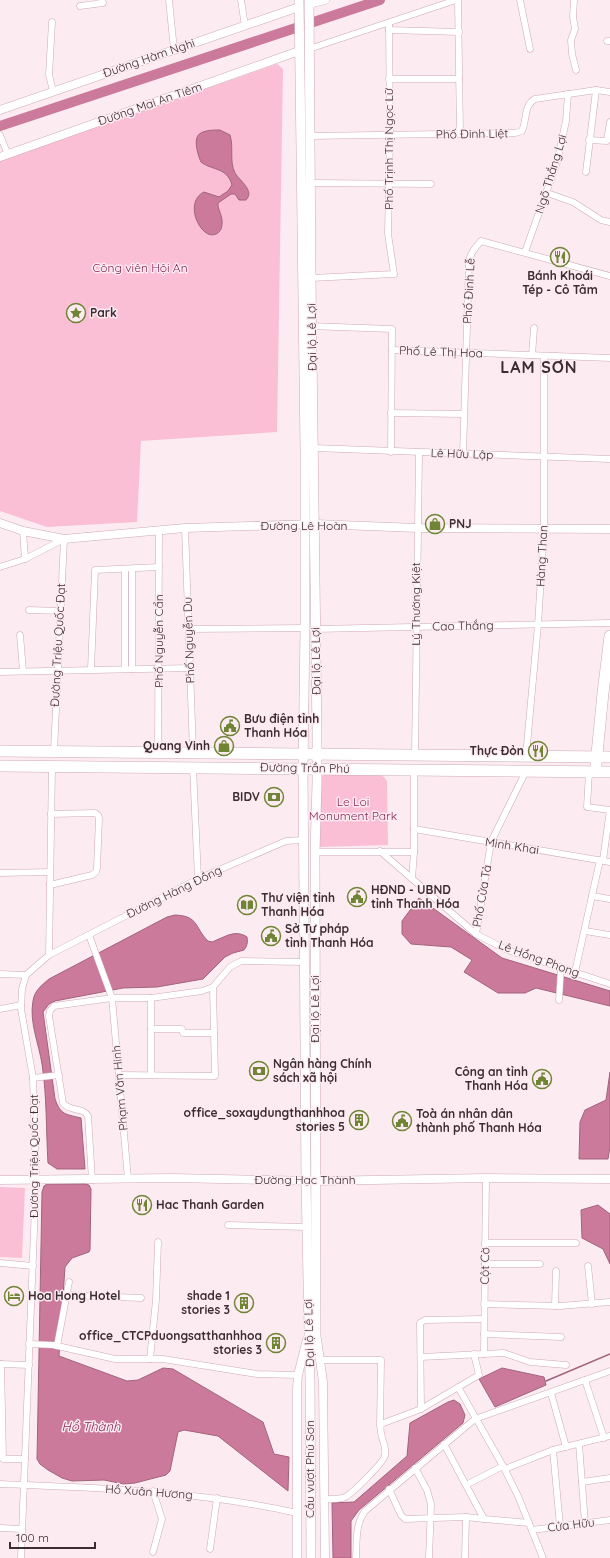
<svg xmlns="http://www.w3.org/2000/svg" width="610" height="1558" font-family="Quicksand,sans-serif">
<style>
.green{fill:#fabfd5}
.water{fill:#cc7a9c;stroke:#a1637c}
.lines{fill:none;stroke-linecap:round;stroke-linejoin:round}
.stream{stroke:#a1637c;stroke-width:1.5}
.river{stroke:#cc7a9c;stroke-width:10}
.minor-casing{stroke:#cea9b7;stroke-width:7}
.tertiary-casing{stroke:#cea9b7;stroke-width:9}
.secondary-casing{stroke:#cea9b7;stroke-width:10}
.trunk-casing{stroke:#cea9b7;stroke-width:12}
.minor{stroke:#fff;stroke-width:6}
.tertiary{stroke:#fff;stroke-width:8}
.secondary{stroke:#fff;stroke-width:9}
.trunk{stroke:#fff;stroke-width:11}
.labels{text-anchor:middle;stroke-width:3;stroke-linejoin:round;paint-order:stroke}
.street-label{font-size:12px;fill:#3c2d32;stroke:#fcecf1}
.park-label{font-size:12px;fill:#882656;stroke:#fcecf1}
.poi-label{font-size:12px;font-weight:bold;fill:#3c2d32;stroke:#fcecf1;text-anchor:start}
.water-label{font-size:13px;font-style:italic;fill:#892757;stroke:#fcecf1}
.district-label{font-size:16px;font-weight:bold;letter-spacing:1px;fill:#3c2d32;stroke:#fcecf1}
</style>
<rect width="100%" height="100%" fill="#fcecf1"/>
<g class="green">
<path d="M277 64 283 69 277 432 141 441 137 522 47 527 0 511V160Z"/>
<path d="M325 774 380 775 384 777 387 781 388 845 320 847V782L321 777Z"/>
<path d="M0 1187 25 1188 22 1258 0 1257Z"/>
</g>
<g class="water">
<path d="M220 130 230 135C234 148 229 161 235 173 240 181 255 191 246 200H239L235 194H231L218 203V206C219 211 223 218 222 224 222 234 212 238 205 232 193 222 189 199 204 192L219 197 228 191 232 185C227 167 213 171 201 162 198 155 192 137 201 133 206 130 214 130 220 130Z"/>
<path d="M419 898 502 958 610 991V1006L536 988 525 993H498L464 972 472 960 451 947 411 944 402 934V921Z"/>
<path d="M175 915C199 916 194 927 208 941L212 942C225 937 235 929 247 937 248 943 247 946 244 950L233 953 225 957 203 979 157 987 123 988 55 1001 49 1004 43 1012 55 1099C61 1115 65 1114 81 1118L85 1169H57L48 1163C46 1130 47 1096 42 1064 39 1044 29 1022 33 1001 34 991 42 985 49 979L167 917Z"/>
<path d="M610 1072V1147L608 1159H579L580 1122 585 1110 606 1100Z"/>
<path d="M47 1184H85L89 1185 91 1189 90 1250 89 1252 72 1258 65 1267 59 1356 127 1381 138 1380 163 1368 173 1369 263 1422 274 1454 289 1457 288 1491 218 1436 184 1430 178 1432 170 1471 166 1475 135 1483 124 1484 104 1480 72 1481 62 1478 48 1470 40 1464 37 1459 42 1192 44 1186Z"/>
<path d="M598 1205 610 1214V1264L603 1249 582 1238 581 1210Z"/>
<path d="M502 1368 544 1377 546 1385 495 1407 479 1379Z"/>
<path d="M454 1400 460 1404 465 1415 463 1423 359 1510 351 1521V1558H333L332 1503 354 1502 407 1456 410 1423 448 1402Z"/>
</g>
<g class="lines">
<path class="stream" d="M546 1381 610 1354"/>
<path class="river" d="M0 126 380 0"/>
<g class="minor-casing">
<g id="minor">
<path d="M169 0 174 50"/>
<path d="M241 0 245 26"/>
<path d="M458 0 460 134"/>
<path d="M520 0 530 49"/>
<path d="M574 0 573 17 575 29 571 40 572 54 576 70"/>
<path d="M80 6 103 3 102 0"/>
<path d="M52 22 49 75 53 91"/>
<path d="M389 30 459 32"/>
<path d="M607 41H610"/>
<path d="M309 49 456 0"/>
<path d="M389 79H459"/>
<path d="M0 135 8 155"/>
<path d="M310 136 515 133 522 131C527 120 524 104 535 99L596 90 610 92"/>
<path d="M589 140 607 141 610 122"/>
<path d="M586 172 596 90"/>
<path d="M310 183 431 184"/>
<path d="M547 193 573 202 601 220 610 222"/>
<path d="M525 252 557 162 566 121 568 94"/>
<path d="M311 278 394 274 388 234 390 135 389 23"/>
<path d="M309 326 392 329 391 452"/>
<path d="M392 350 610 358"/>
<path d="M532 355 534 328"/>
<path d="M391 413 463 414"/>
<path d="M314 448 610 459"/>
<path d="M463 454 469 261C471 252 475 248 481 241L610 276"/>
<path d="M185 528 193 752"/>
<path d="M23 531 25 559"/>
<path d="M0 567 25 559 64 539 54 751"/>
<path d="M125 569V669"/>
<path d="M29 610 60 611"/>
<path d="M189 629 305 628"/>
<path d="M315 629 610 623"/>
<path d="M20 635 23 671"/>
<path d="M91 669 95 570 159 567"/>
<path d="M132 669V569"/>
<path d="M0 672 190 668"/>
<path d="M158 752 159 530"/>
<path d="M415 755 419 453"/>
<path d="M526 756 538 625 544 529V356"/>
<path d="M193 767 198 879"/>
<path d="M589 772 587 807 610 810 603 860"/>
<path d="M414 829 610 862"/>
<path d="M380 851 476 934 505 949 610 984"/>
<path d="M315 852H414"/>
<path d="M0 873 50 872"/>
<path d="M412 879 414 852V769"/>
<path d="M50 885 92 875 96 872 97 868 99 818 98 815 95 813 51 814"/>
<path d="M592 896 610 899"/>
<path d="M585 931 610 935"/>
<path d="M476 934 491 842 526 771"/>
<path d="M89 935 112 998 128 1179"/>
<path d="M49 955 198 879 286 841 303 840"/>
<path d="M575 972 600 860"/>
<path d="M0 974 26 975"/>
<path d="M559 1000 561 968"/>
<path d="M0 1009 21 1005"/>
<path d="M151 1029H182L183 1033H214"/>
<path d="M119 1075 215 1076 213 987"/>
<path d="M151 1075V998"/>
<path d="M33 1078 59 1075"/>
<path d="M92 1180 88 1116C82 1106 72 1113 63 1103L49 1016 50 1011 54 1006 112 998H151L202 991 213 987 230 967 241 961 304 962"/>
<path d="M228 1225 307 1227"/>
<path d="M485 1243H576"/>
<path d="M0 1263 33 1266"/>
<path d="M485 1264H540"/>
<path d="M588 1266 592 1304"/>
<path d="M67 1295 141 1298"/>
<path d="M484 1304 560 1306 610 1302"/>
<path d="M555 1306 556 1271"/>
<path d="M484 1334 561 1337"/>
<path d="M29 1344 53 1345 115 1359H163L257 1374 298 1375"/>
<path d="M57 1346 69 1282"/>
<path d="M484 1354 486 1178"/>
<path d="M421 1357 504 1353 530 1362 566 1365"/>
<path d="M150 1359 156 1300 158 1242"/>
<path d="M320 1360H381L380 1426"/>
<path d="M0 1364 29 1365"/>
<path d="M1 1364 3 1459H25"/>
<path d="M585 1380 604 1438"/>
<path d="M458 1387 503 1466 518 1496 543 1558"/>
<path d="M551 1393 566 1447"/>
<path d="M421 1409 420 1323 425 1320 484 1319"/>
<path d="M444 1444 484 1519 466 1517 465 1558"/>
<path d="M579 1444 585 1523"/>
<path d="M553 1450 560 1526"/>
<path d="M415 1468 427 1490 431 1504 429 1558"/>
<path d="M505 1469 553 1450 610 1436"/>
<path d="M582 1482 610 1478"/>
<path d="M0 1484C100 1488 199 1491 297 1513"/>
<path d="M466 1485 503 1466"/>
<path d="M389 1489 401 1515 405 1519 466 1517"/>
<path d="M324 1499C330 1499 339 1500 345 1497 352 1494 385 1461 385 1455 387 1445 378 1434 381 1424L421 1409 479 1375 474 1354"/>
<path d="M484 1519 529 1523"/>
<path d="M0 1528 22 1529"/>
<path d="M532 1530 610 1520"/>
<path d="M210 1549 217 1498"/>
<path d="M153 1552 162 1519 153 1491"/>
<path d="M21 1558 36 1180 33 1078 21 1009 22 989 26 975 49 955 52 766"/>
<path d="M356 1558C357 1541 355 1525 365 1511L475 1419 610 1371"/>
</g>
</g>
<g class="tertiary-casing">
<g id="tertiary">
<path d="M309 4 325 0"/>
<path d="M0 110 299 7"/>
<path d="M0 157 299 51"/>
<path d="M0 523 23 531 64 539 185 528 315 524 417 528 610 529"/>
<path d="M0 1180 173 1178 316 1181 486 1178 610 1179"/>
<path d="M317 1339 323 1382 325 1558"/>
<path d="M297 1558V1388L298 1375 307 1339"/>
</g>
</g>
<g class="secondary-casing">
<g id="secondary">
<path d="M299 0 305 449V628L303 768 306 1181 310 1380 311 1558"/>
<path d="M309 0 311 278 317 732V783L315 852 316 1335 313 1355"/>
</g>
</g>
<g class="trunk-casing">
<g id="trunk">
<path d="M0 751 610 757"/>
<path d="M596 764 603 693 610 636"/>
<path d="M0 766 610 772"/>
</g>
</g>
<use href="#minor" class="minor"/>
<use href="#tertiary" class="tertiary"/>
<use href="#secondary" class="secondary"/>
<use href="#trunk" class="trunk"/>
</g>
<defs>
<g id="restaurant-ring" transform="scale(1)"><circle r="9.5" fill="#fcecf1" stroke="#6f8435" stroke-width="1.5"/><path d="M-5-6h1v4h1v-4h1v4h1v-4h1v5L-1.5 .5V6h-2V.5L-5-1ZM5-6V6H3V1.5H1.5Q1.5-4 5-6Z" fill="#6f8435"/></g>
<g id="sight-ring" transform="scale(1)"><circle r="9.5" fill="#fcecf1" stroke="#6f8435" stroke-width="1.5"/><path d="M0-6L1.8-2.2L6-1.7L2.9 1.2L3.7 5.4L0 3.3L-3.7 5.4L-2.9 1.2L-6-1.7L-1.8-2.2Z" fill="#6f8435"/></g>
<g id="shop-ring" transform="scale(1)"><circle r="9.5" fill="#fcecf1" stroke="#6f8435" stroke-width="1.5"/><path d="M-5-2.5h2.3a2.7 3.5 0 0 1 5.4 0H5L5.5 6h-11ZM-1.5-2.5h3a1.5 2.3 0 0 0-3 0Z" fill="#6f8435"/></g>
<g id="civic-ring" transform="scale(1)"><circle r="9.5" fill="#fcecf1" stroke="#6f8435" stroke-width="1.5"/><path d="M-.6-6.5H3V-4.5H.6V-3L4-1V1h2V6H-6V1h2V-1L-.6-3ZM-1.2 2.5V6h2.4V2.5Z" fill="#6f8435"/></g>
<g id="bank-ring" transform="scale(1)"><circle r="9.5" fill="#fcecf1" stroke="#6f8435" stroke-width="1.5"/><path d="M-6-4H6V4H-6ZM0-2.3a2.3 2.3 0 1 0 0 4.6a2.3 2.3 0 1 0 0-4.6Z" fill="#6f8435"/></g>
<g id="library-ring" transform="scale(1)"><circle r="9.5" fill="#fcecf1" stroke="#6f8435" stroke-width="1.5"/><path d="M-6-4Q-3-5.5-.7-3.5V5Q-3 3-6 4ZM6-4Q3-5.5 .7-3.5V5Q3 3 6 4Z" fill="#6f8435"/></g>
<g id="building-ring" transform="scale(1)"><circle r="9.5" fill="#fcecf1" stroke="#6f8435" stroke-width="1.5"/><path d="M-4-6H4V6H1V3H-1V6H-4ZM-2.5-4.3h1.7v1.8h-1.7ZM.8-4.3h1.7v1.8H.8ZM-2.5-1h1.7V.8h-1.7ZM.8-1h1.7V.8H.8Z" fill="#6f8435"/></g>
<g id="hotel-ring" transform="scale(1)"><circle r="9.5" fill="#fcecf1" stroke="#6f8435" stroke-width="1.5"/><path d="M-6-4.5h1.5V1H6V5H4.5V3h-9V5H-6ZM-4 0a1.8 1.8 0 1 1 3.6 0ZM.5 0V-2.5h3Q6-2.5 6 0Z" fill="#6f8435"/></g>
</defs>
<g fill-rule="evenodd">
<use href="#restaurant-ring" x="560" y="257"/>
<use href="#sight-ring" x="76" y="313"/>
<use href="#shop-ring" x="435" y="524"/>
<use href="#civic-ring" x="230" y="726"/>
<use href="#shop-ring" x="224" y="746"/>
<use href="#restaurant-ring" x="538" y="751"/>
<use href="#bank-ring" x="274" y="797"/>
<use href="#civic-ring" x="357" y="897"/>
<use href="#library-ring" x="247" y="905"/>
<use href="#civic-ring" x="271" y="936"/>
<use href="#bank-ring" x="259" y="1071"/>
<use href="#civic-ring" x="542" y="1079"/>
<use href="#building-ring" x="359" y="1120"/>
<use href="#civic-ring" x="402" y="1121"/>
<use href="#restaurant-ring" x="142" y="1205"/>
<use href="#hotel-ring" x="14" y="1296"/>
<use href="#building-ring" x="244" y="1303"/>
<use href="#building-ring" x="276" y="1343"/>
</g>
<g class="labels">
<g class="street-label">
<text transform="translate(149 58) rotate(-19)" y="4">Đường Hàm Nghi</text>
<text transform="translate(150 104) rotate(-19)" y="4">Đường Mai An Tiêm</text>
<text transform="translate(472 134) rotate(-1)" y="4">Phố Đinh Liệt</text>
<text transform="translate(389 149) rotate(-90)" y="4">Phố Trịnh Thị Ngọc Lữ</text>
<text transform="translate(551 174) rotate(-73)" y="4">Ngõ Thắng Lợi</text>
<text transform="translate(469 291) rotate(-87)" y="4">Phố Đinh Lễ</text>
<text transform="translate(312 337) rotate(-91)" y="4">Đại lộ Lê Lợi</text>
<text transform="translate(441 352) rotate(2)" y="4">Phố Lê Thị Hoa</text>
<text transform="translate(462 454) rotate(2)" y="4">Lê Hữu Lập</text>
<text x="304" y="530">Đường Lê Hoàn</text>
<text transform="translate(542 556) rotate(-87)" y="4">Hàng Than</text>
<text transform="translate(416 604) rotate(-90)" y="4">Lý Thường Kiệt</text>
<text transform="translate(463 626) rotate(-1)" y="4">Cao Thắng</text>
<text transform="translate(189 640) rotate(-92)" y="4">Phố Nguyễn Du</text>
<text transform="translate(159 641) rotate(-90)" y="4">Phố Nguyễn Cẩn</text>
<text transform="translate(58 645) rotate(-87)" y="4">Đường Triệu Quốc Đạt</text>
<text transform="translate(316 661) rotate(-91)" y="4">Đại lộ Lê Lợi</text>
<text transform="translate(305 768) rotate(1)" y="4">Đường Trần Phú</text>
<text transform="translate(512 846) rotate(9)" y="4">Minh Khai</text>
<text transform="translate(174 892) rotate(-26)" y="4">Đường Hàng Đồng</text>
<text transform="translate(482 896) rotate(-80)" y="4">Phố Cửa Tả</text>
<text transform="translate(539 959) rotate(20)" y="4">Lê Hồng Phong</text>
<text transform="translate(315 1009) rotate(-90)" y="4">Đại lộ Lê Lợi</text>
<text transform="translate(120 1088) rotate(-95)" y="4">Phạm Văn Hinh</text>
<text transform="translate(34 1156) rotate(-90)" y="4">Đường Triệu Quốc Đạt</text>
<text x="305" y="1184">Đường Hạc Thành</text>
<text transform="translate(485 1266) rotate(-89)" y="4">Cột Cờ</text>
<text transform="translate(309 1333) rotate(-92)" y="4">Đại lộ Lê Lợi</text>
<text transform="translate(310 1469) rotate(-90)" y="4">Cầu vượt Phú Sơn</text>
<text transform="translate(149 1492) rotate(4)" y="4">Hồ Xuân Hương</text>
<text transform="translate(571 1525) rotate(-7)" y="4">Cửa Hữu</text>
</g>
<g class="park-label">
<text x="140" y="272">Công viên Hội An</text>
<text x="353" y="806">Le Loi<tspan x="353" dy="14">Monument Park</tspan></text>
</g>
<g class="poi-label">
<text x="560" y="280" text-anchor="middle">Bánh Khoái<tspan x="560" dy="14">Tép - Cô Tâm</tspan></text>
<text x="90" y="317">Park</text>
<text x="449" y="528">PNJ</text>
<text x="244" y="723">Bưu điện tỉnh<tspan x="244" dy="14">Thanh Hóa</tspan></text>
<text x="210" y="750" text-anchor="end">Quang Vinh</text>
<text x="524" y="755" text-anchor="end">Thực Đỏn</text>
<text x="260" y="801" text-anchor="end">BIDV</text>
<text x="371" y="894">HĐND - UBND<tspan x="371" dy="14">tỉnh Thanh Hóa</tspan></text>
<text x="261" y="902">Thư viện tỉnh<tspan x="261" dy="14">Thanh Hóa</tspan></text>
<text x="285" y="933">Sở Tư pháp<tspan x="285" dy="14">tỉnh Thanh Hóa</tspan></text>
<text x="273" y="1068">Ngân hàng Chính<tspan x="273" dy="14">sách xã hội</tspan></text>
<text x="528" y="1076" text-anchor="end">Công an tỉnh<tspan x="528" dy="14">Thanh Hóa</tspan></text>
<text x="345" y="1117" text-anchor="end">office_soxaydungthanhhoa<tspan x="345" dy="14">stories 5</tspan></text>
<text x="416" y="1118">Toà án nhân dân<tspan x="416" dy="14">thành phố Thanh Hóa</tspan></text>
<text x="156" y="1209">Hac Thanh Garden</text>
<text x="28" y="1300">Hoa Hong Hotel</text>
<text x="230" y="1300" text-anchor="end">shade 1<tspan x="230" dy="14">stories 3</tspan></text>
<text x="262" y="1340" text-anchor="end">office_CTCPduongsatthanhhoa<tspan x="262" dy="14">stories 3</tspan></text>
</g>
<g class="water-label">
<text x="91" y="1431">Hồ Thành</text>
</g>
<g class="district-label">
<text x="539" y="373">LAM SƠN</text>
</g>
</g>
<path d="M10 1542v6h85v-6" fill="none" stroke="#3c2d32" stroke-width="2"/>
<text x="16" y="1542" font-size="12" fill="#3c2d32" stroke="#fcecf1" stroke-width="3" paint-order="stroke">100 m</text>
</svg>
